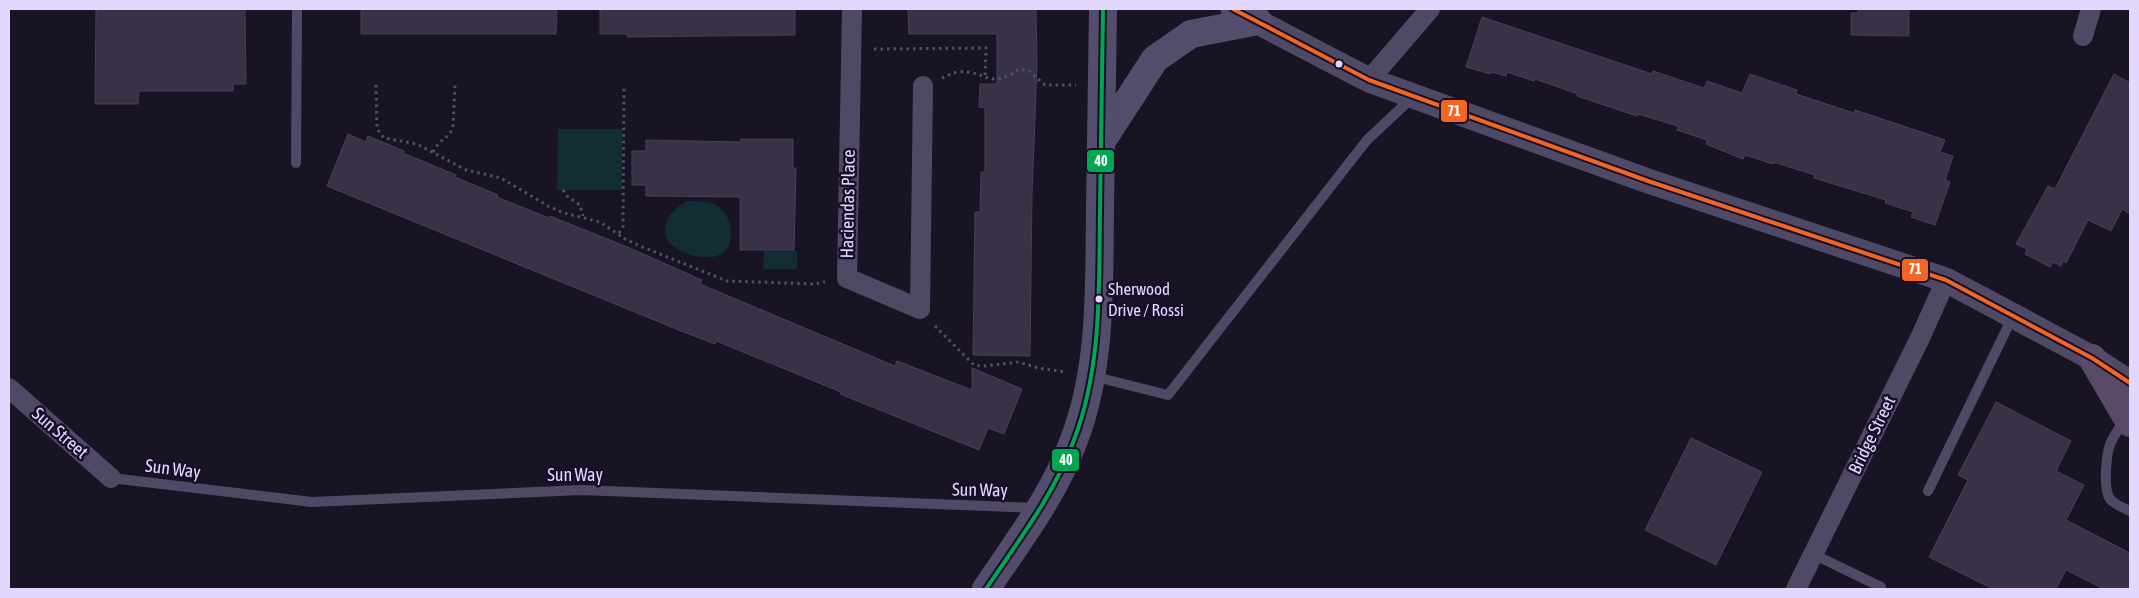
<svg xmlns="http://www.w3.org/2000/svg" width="2139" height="598" font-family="'Asap Condensed',sans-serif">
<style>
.green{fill:#122d33}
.building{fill:#393246;stroke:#473f58}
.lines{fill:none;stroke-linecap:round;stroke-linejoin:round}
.path{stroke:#495467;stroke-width:3;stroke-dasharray:2.5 4;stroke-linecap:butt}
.service{stroke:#4f4965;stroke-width:10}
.minor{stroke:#4f4965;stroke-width:20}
.tertiary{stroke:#4f4965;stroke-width:25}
.secondary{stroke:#534d6b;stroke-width:28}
.primary{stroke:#594a6a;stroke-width:28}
.bus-1-casing{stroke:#170e2a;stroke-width:8}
.bus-2-casing{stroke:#170e2a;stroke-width:8}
.bus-1{stroke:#f26522;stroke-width:4}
.bus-2{stroke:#00a651;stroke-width:4}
.bus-dot{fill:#e2d8ff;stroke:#170e2a;stroke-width:2}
.labels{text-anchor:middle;stroke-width:5;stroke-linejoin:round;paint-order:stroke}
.bus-label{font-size:17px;fill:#e2d8ff;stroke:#170e2a;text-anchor:start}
.street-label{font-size:18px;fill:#e2d8ff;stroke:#170e2a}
.line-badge{stroke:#170e2a;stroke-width:2}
.badge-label{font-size:14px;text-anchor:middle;font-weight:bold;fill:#fff}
</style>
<rect width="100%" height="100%" fill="#191424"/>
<g class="green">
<path d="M558 129H622V190H557Z"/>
<path d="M688 201C695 201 703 201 711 203 728 208 736 232 728 247 717 266 682 256 670 243 656 227 673 207 688 201Z"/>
<path d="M764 251H797V269H763Z"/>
</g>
<g class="building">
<path d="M96 9H245L246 84H233V91H139L138 104H95Z"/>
<path d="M361 9H557L556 34H361Z"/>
<path d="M600 9H795V35L627 37V34H600Z"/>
<path d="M908 9H1036L1037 65 1032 195 1030 356 973 355 975 212H980L981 172H985V108L979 107 980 84H997V34H909Z"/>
<path d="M1858 9H1909V36L1851 35V13H1858Z"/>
<path d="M1482 17 1652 74 1653 71 1704 88 1707 81 1742 93 1750 74 1797 90 1796 94 1854 113 1855 110 1945 140 1940 152 1953 156 1945 180 1950 182 1935 225 1911 217 1913 212 1885 203 1886 200 1814 178 1815 175 1773 162V164L1745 155 1743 159 1706 144 1707 140 1677 130 1678 126 1638 114 1637 116 1577 96 1578 94 1535 79 1534 81 1507 72 1506 76 1491 72 1490 74 1466 67Z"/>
<path d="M2114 74 2130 83V214L2122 209 2111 231 2088 220 2066 263 2063 261 2061 266 2053 262 2050 267 2025 254 2027 249 2016 244 2048 186 2055 189Z"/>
<path d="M348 134 366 142 368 136 404 151 403 153 456 175 455 177 498 195 497 197 549 218 550 216 625 246 702 280 700 284 895 366 897 361 972 390V368L1022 389 1004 434 988 428 979 450 840 394 841 392 716 341 715 344 681 331 327 186Z"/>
<path d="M741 139H793V168H796L794 250H740V197L646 196V185H632V151H646V140L741 142Z"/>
<path d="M1996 402 2071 441 2056 471 2084 485 2066 520 2130 553V589H2104L2066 570 2056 589H1993L1929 557 1968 480 1958 475Z"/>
<path d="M1691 438 1762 472 1716 565 1645 530Z"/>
</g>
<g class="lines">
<g class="path">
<path d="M874 49 986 48 985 78"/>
<path d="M942 78C947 76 952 73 958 72 984 69 989 91 1019 69L1029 71 1045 85H1076"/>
<path d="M376 85 377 129 384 138 417 144 466 170 501 178 548 206 564 213 600 222 625 239 640 246 727 281 815 284 825 282"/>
<path d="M433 152C439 139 448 139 453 128L455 85"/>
<path d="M563 190 567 196 580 205 583 216"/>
<path d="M619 233 623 227 624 87"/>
<path d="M935 326 974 365 983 366 1019 362 1038 368 1066 372"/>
</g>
<g class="service">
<path d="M296 163 297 9"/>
<path d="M1092 376 1168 395 1367 140 1413 97"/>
<path d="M2125 419C2120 427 2115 434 2111 442 2106 453 2103 489 2110 499 2115 505 2124 508 2130 511"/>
<path d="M111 478 312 502 581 490 1037 508"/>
<path d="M1928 491 2013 316"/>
<path d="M1813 554 1881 587 1880 589"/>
</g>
<g class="minor">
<path d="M852 9 847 278 920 309 923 86"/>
<path d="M2083 36 2091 9"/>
<path d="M1369 80 1430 9"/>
<path d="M9 388 111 478"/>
<path d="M1796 589 1920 338 1946 280"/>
</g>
<path class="tertiary" d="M1233 9 1369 80 1648 181 1946 280 2092 358 2130 383"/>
<g class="secondary">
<path d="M1101 142 1155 59 1191 34 1258 21"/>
<path d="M986 589C1018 541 1054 495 1074 440 1102 367 1099 286 1100 209 1101 142 1102 75 1103 9"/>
</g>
<path class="primary" d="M2092 358 2130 423"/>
<g class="bus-1-casing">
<path id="bus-1" d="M1233 9 1369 80 1648 181 1946 280 2092 358 2130 383"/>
</g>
<g class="bus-2-casing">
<path id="bus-2" d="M986 589C1018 541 1054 495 1074 440 1102 367 1099 286 1100 209 1101 142 1102 75 1103 9"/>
</g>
<use href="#bus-1" class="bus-1"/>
<use href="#bus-2" class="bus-2"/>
</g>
<g class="bus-dot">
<circle cx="1339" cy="64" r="4.5"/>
<circle cx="1099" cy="299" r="4.5"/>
</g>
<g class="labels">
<g class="bus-label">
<text x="1108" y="295">Sherwood<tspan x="1108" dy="21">Drive / Rossi</tspan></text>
</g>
<g class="street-label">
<text transform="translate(848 204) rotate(-89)" y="6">Haciendas Place</text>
<text transform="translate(60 433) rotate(41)" y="6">Sun Street</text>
<text transform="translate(1872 435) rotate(-64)" y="6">Bridge Street</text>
<text transform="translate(173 469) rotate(7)" y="6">Sun Way</text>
<text x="575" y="481">Sun Way</text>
<text transform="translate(980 490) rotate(1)" y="6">Sun Way</text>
</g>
</g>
<g class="line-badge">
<rect x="1440" y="99" width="28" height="24" rx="5" fill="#f26522"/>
<rect x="1086" y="149" width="29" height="24" rx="5" fill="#00a651"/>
<rect x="1901" y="258" width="28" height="24" rx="5" fill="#f26522"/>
<rect x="1051" y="448" width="29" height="24" rx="5" fill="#00a651"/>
</g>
<g class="badge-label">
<text x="1454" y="116">71</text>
<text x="1101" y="166">40</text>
<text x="1915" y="274">71</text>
<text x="1066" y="465">40</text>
</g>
<rect width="2139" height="598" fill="none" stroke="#e2d8ff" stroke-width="20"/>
</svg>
